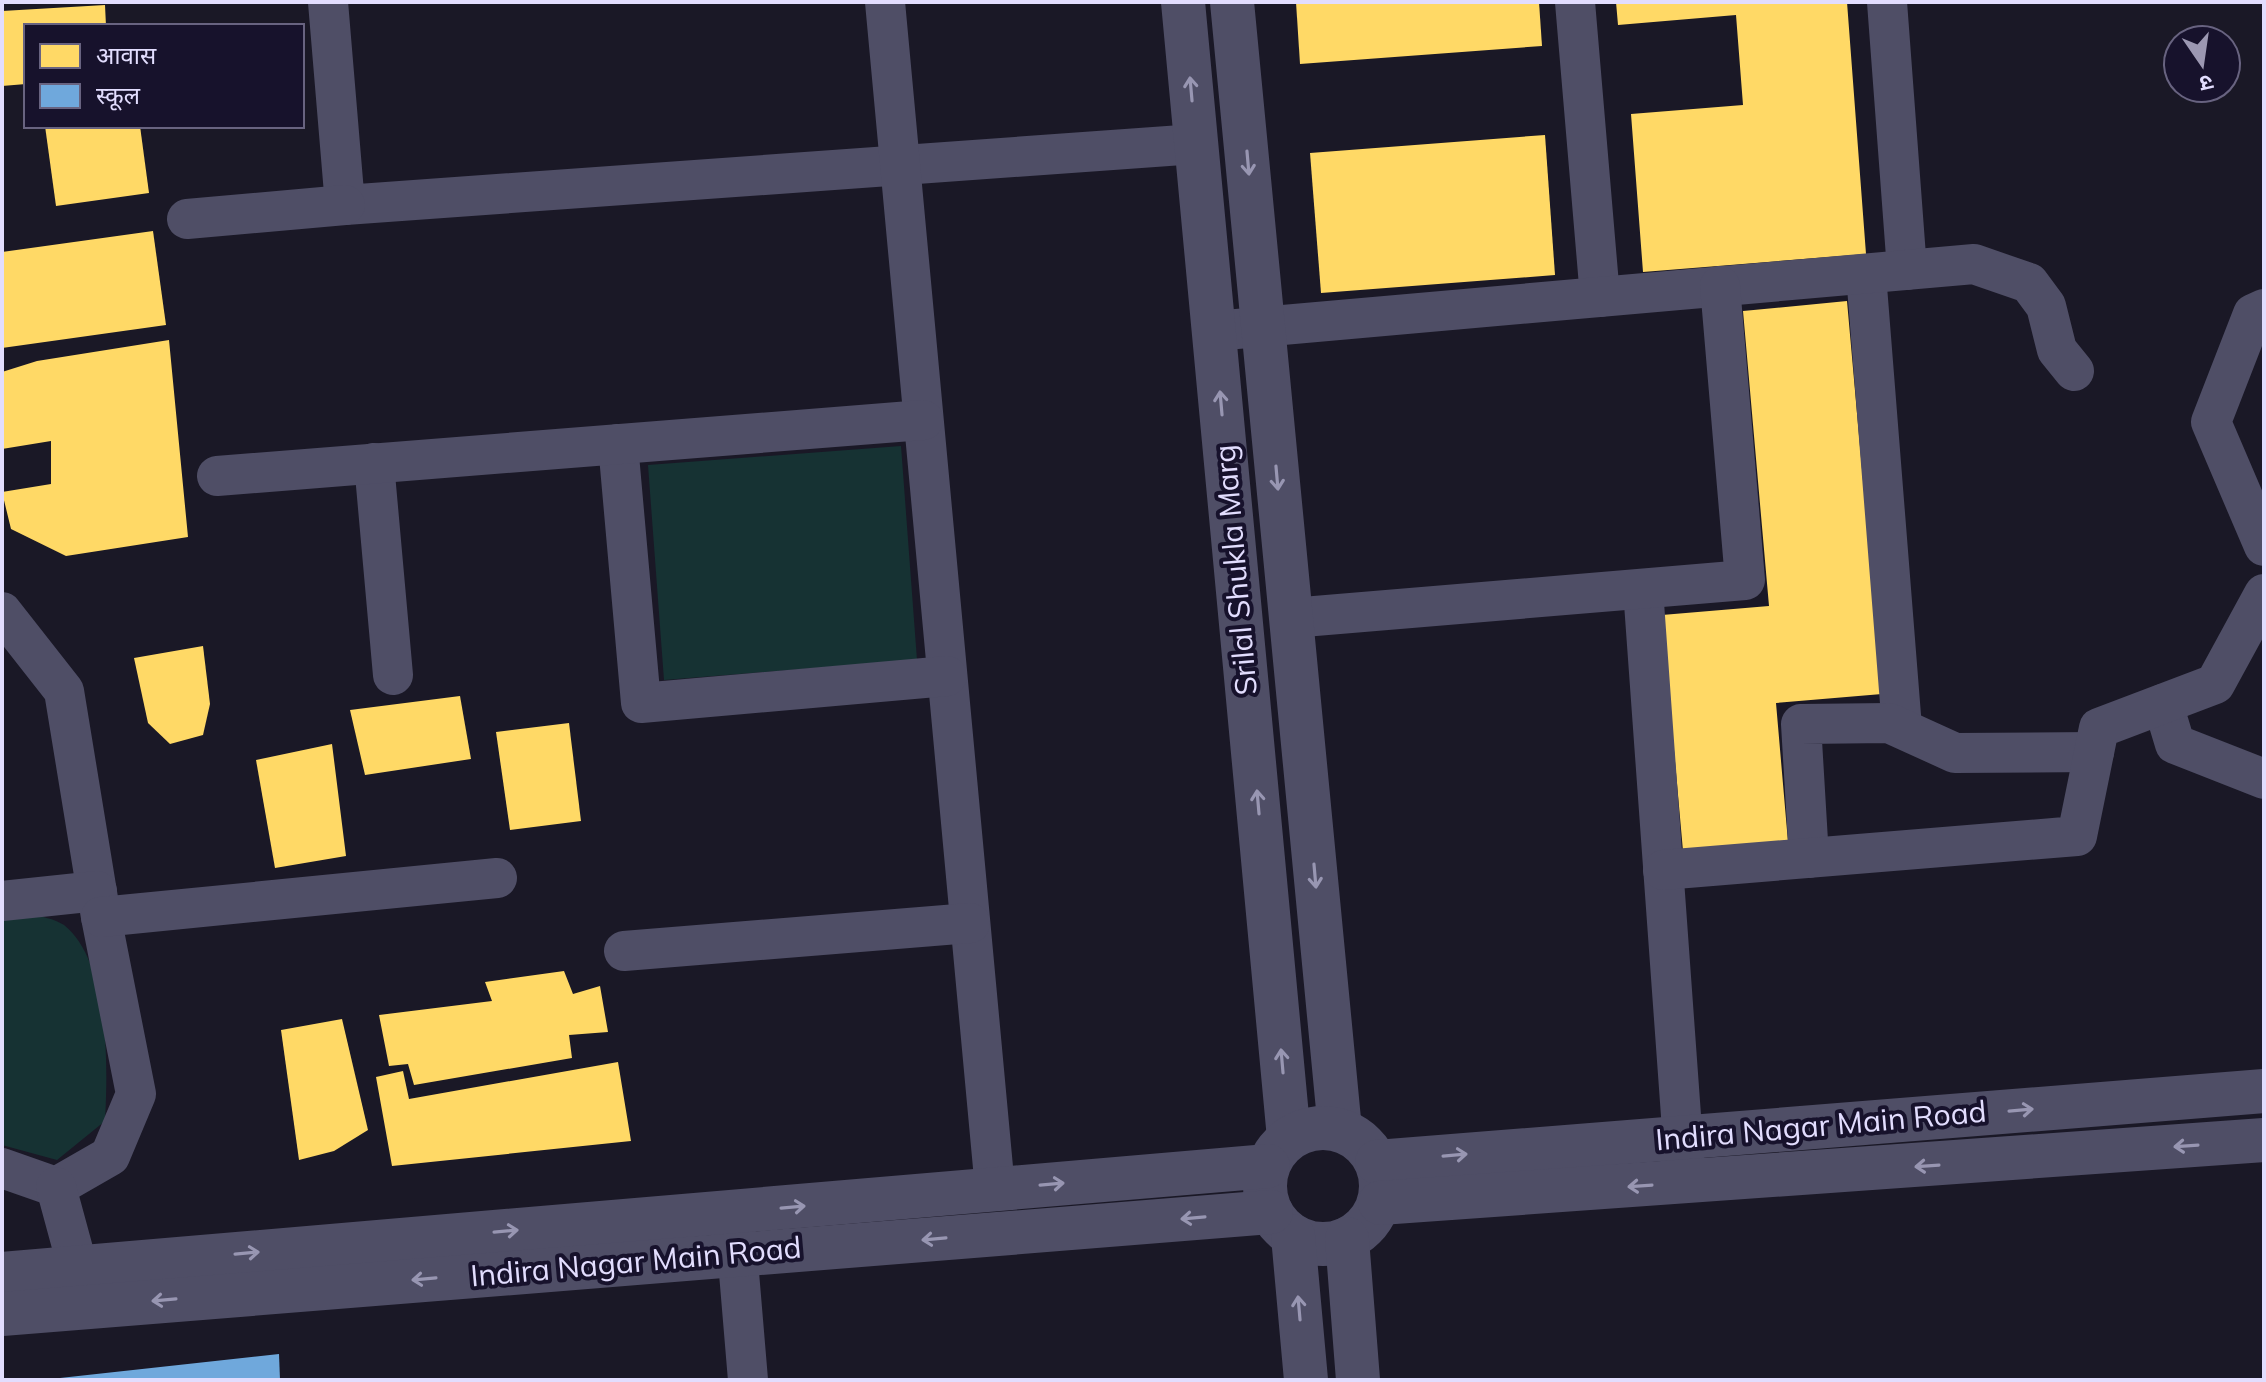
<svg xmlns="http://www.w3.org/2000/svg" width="2266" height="1382" font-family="Mulish,'Noto Sans Devanagari',sans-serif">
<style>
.green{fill:#163233}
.homes{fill:#ffd966}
.schools{fill:#6fa8dc}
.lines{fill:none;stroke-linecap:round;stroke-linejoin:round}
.minor{stroke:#4f4e66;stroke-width:40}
.tertiary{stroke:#4f4e66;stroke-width:44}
.oneway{stroke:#9896b2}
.labels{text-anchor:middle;stroke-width:8;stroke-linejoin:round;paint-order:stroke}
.street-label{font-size:30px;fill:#e2ddfe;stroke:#17122c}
</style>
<rect width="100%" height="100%" fill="#1a1826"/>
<g class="green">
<path d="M901 446 917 660 664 680 648 465Z"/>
<path d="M28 913C39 916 55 919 64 925 110 962 108 1067 105 1121L57 1160 2 1145V919Z"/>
</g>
<g class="homes">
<path d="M1296 2H1539L1542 46 1300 64Z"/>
<path d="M1616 2H1847L1866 254 1643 272 1631 114 1743 105 1736 15 1618 25Z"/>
<path d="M105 5 106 26H26V84L2 86V11Z"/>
<path d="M45 126H140L149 193 56 206Z"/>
<path d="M1545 135 1555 275 1321 293 1310 153Z"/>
<path d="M153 231 166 325 2 348V252Z"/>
<path d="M1847 301 1882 694 1776 703 1788 842 1683 851 1662 615 1769 606 1743 311Z"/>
<path d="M169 340 188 537 66 556 11 529 2 492 51 484V441L2 449V372L37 361Z"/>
<path d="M203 646 210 704 203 735 170 744 148 723 134 658Z"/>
<path d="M460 696 471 759 365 775 350 710Z"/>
<path d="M569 723 581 821 510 830 496 732Z"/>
<path d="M332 744 346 856 275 868 256 760Z"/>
<path d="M564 971 573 994 600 986 608 1032 569 1035 572 1058 414 1085 408 1064 389 1066 379 1015 492 1001 485 982Z"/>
<path d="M342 1019 368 1130 334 1151 299 1160 281 1030Z"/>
<path d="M618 1062 631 1141 392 1166 376 1077 403 1071 409 1099Z"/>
</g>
<path class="schools" d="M279 1354 280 1380H60V1378Z"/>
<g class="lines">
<g class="minor">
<path d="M328 2 345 205 1196 144"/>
<path d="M885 2 995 1189"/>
<path d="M1575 2 1600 297"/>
<path d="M1887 2 1907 270"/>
<path d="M187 219 345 205"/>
<path d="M1866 274 1902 728"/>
<path d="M2264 309 2253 314 2211 422 2264 546"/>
<path d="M1214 331 1974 264 2029 283 2046 306 2057 350 2074 371"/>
<path d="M618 444 641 703 947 676"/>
<path d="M374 463 393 675"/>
<path d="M217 476 923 420"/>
<path d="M1643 589 1685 1171"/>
<path d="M2 612 64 691 101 917 136 1094 110 1156 56 1187 2 1168"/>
<path d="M1291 618 1745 580 1720 286"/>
<path d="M2163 704 2175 744 2264 779"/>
<path d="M1809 858 1801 724 1889 723 1955 753 2094 752"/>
<path d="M1663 870 2077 836 2099 728 2215 684 2264 594"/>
<path d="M2 901 97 891"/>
<path d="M101 917 497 878"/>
<path d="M624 951 970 923"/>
<path d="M56 1187 78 1268"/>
<path d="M735 1225 748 1380"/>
</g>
<g class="tertiary">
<path d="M1183 2 1289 1138"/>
<path d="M1232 2 1340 1130"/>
<circle cx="1323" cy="1186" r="58"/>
<path d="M1377 1162 2264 1091"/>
<path d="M1380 1203 2264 1140"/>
<path d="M1293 1236 1306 1380"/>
<path d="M1347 1239 1358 1380"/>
<path d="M2 1274 1268 1166"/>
<path d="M2 1314 1271 1212"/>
</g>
</g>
<defs><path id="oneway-shaft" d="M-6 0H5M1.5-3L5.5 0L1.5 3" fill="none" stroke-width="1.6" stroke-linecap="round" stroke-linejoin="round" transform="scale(2)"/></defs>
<g class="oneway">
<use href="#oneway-shaft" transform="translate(1191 89) rotate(-95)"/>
<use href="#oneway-shaft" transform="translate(1248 163) rotate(85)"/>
<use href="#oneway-shaft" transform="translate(1221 403) rotate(-95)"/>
<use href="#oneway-shaft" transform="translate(1277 478) rotate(85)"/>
<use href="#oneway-shaft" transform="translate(1258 802) rotate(-95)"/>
<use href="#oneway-shaft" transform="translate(1315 876) rotate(85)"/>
<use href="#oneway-shaft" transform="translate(1282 1061) rotate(-95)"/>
<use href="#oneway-shaft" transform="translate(2021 1110) rotate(-5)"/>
<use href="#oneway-shaft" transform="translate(2186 1146) rotate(176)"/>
<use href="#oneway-shaft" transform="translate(1455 1155) rotate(-5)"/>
<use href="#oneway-shaft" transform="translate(1927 1166) rotate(176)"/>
<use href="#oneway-shaft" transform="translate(1052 1184) rotate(-5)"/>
<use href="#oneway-shaft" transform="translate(1640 1186) rotate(176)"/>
<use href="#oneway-shaft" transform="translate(793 1207) rotate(-5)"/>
<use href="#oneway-shaft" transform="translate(1193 1218) rotate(175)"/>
<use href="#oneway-shaft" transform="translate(506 1231) rotate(-5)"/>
<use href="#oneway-shaft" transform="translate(934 1239) rotate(175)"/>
<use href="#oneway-shaft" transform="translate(247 1253) rotate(-5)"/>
<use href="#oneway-shaft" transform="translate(424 1279) rotate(175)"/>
<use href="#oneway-shaft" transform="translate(164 1300) rotate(175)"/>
<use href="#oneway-shaft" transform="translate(1299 1308) rotate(-95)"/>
</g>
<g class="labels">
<g class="street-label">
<text transform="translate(1236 570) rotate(-95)" y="10">Srilal Shukla Marg</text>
<text transform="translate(1821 1126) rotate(-5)" y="10">Indira Nagar Main Road</text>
<text transform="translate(636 1262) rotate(-5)" y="10">Indira Nagar Main Road</text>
</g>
</g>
<rect width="2266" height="1382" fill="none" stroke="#e2ddfe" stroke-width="8"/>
<rect x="24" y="24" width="280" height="104" fill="#17122c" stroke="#686380" stroke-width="2"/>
<rect x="40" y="44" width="40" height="24" fill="#ffd966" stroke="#686380" stroke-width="2"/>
<text x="96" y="64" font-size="24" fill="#e2ddfe">आवास</text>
<rect x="40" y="84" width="40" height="24" fill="#6fa8dc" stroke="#686380" stroke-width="2"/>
<text x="96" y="104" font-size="24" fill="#e2ddfe">स्कूल</text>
<g transform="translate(2202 64) rotate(167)"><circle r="38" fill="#17122c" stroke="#686380" stroke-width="2"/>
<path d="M0-6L14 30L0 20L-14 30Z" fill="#9c98b2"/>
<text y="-12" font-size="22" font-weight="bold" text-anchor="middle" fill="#e2ddfe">उ</text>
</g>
</svg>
